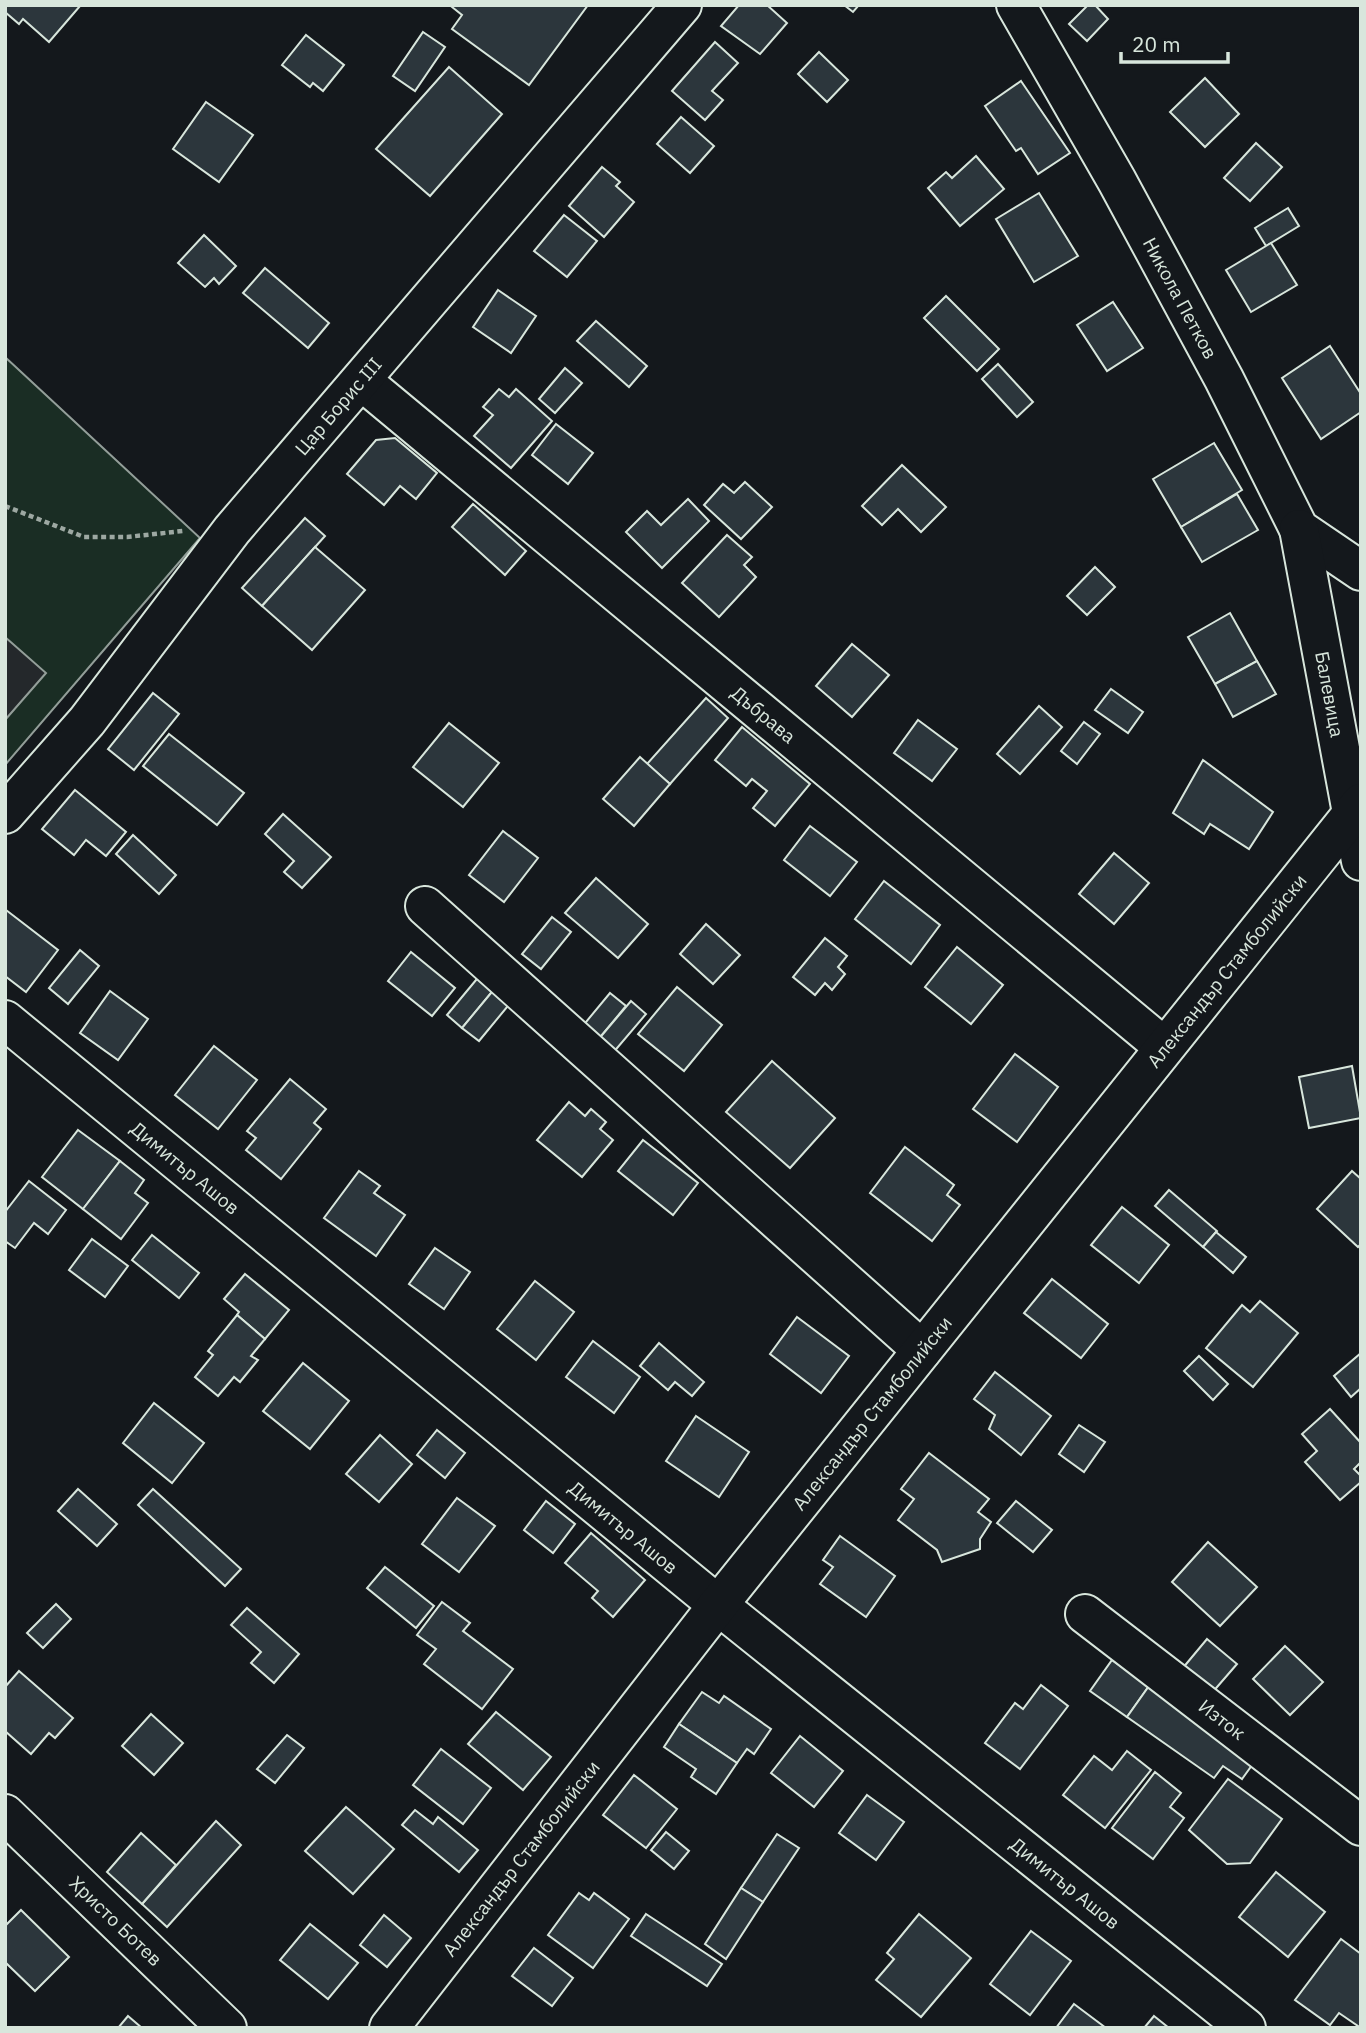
<svg xmlns="http://www.w3.org/2000/svg" width="1366" height="2033" font-family="'IBM Plex Sans',sans-serif">
<style>
.green{fill:#1a2d24;stroke:#939e99;stroke-width:2}
.parking{fill:#24282b;stroke:#939e99;stroke-width:2}
.building{fill:#2c363c;stroke:#d8e6dc;stroke-width:2}
.lines{fill:none;stroke-linecap:round;stroke-linejoin:round}
.minor-casing{stroke:#d8e6dc;stroke-width:42}
.path{stroke:#9da8a2;stroke-width:4.5;stroke-dasharray:5 3.5;stroke-linecap:butt}
.minor{stroke:#14181c;stroke-width:38}
.labels{text-anchor:middle;stroke-width:5;stroke-linejoin:round;paint-order:stroke}
.street-label{font-size:19px;fill:#d8e6dc;stroke:#14181c}
</style>
<rect width="100%" height="100%" fill="#14181c"/>
<path class="green" d="M5 357 200 538 5 765Z"/>
<path class="parking" d="M5 637 46 673 5 720Z"/>
<g class="building">
<path d="M5 5H79L80 6 49 42 23 19 19 24 5 12Z"/>
<path d="M454 5H588L529 85 452 29 462 15 452 7Z"/>
<path d="M739 5H767L787 23 760 54 721 26Z"/>
<path d="M844 5H859L853 12Z"/>
<path d="M1088 5H1095L1108 19 1087 41 1069 24Z"/>
<path d="M423 32 445 47 415 91 393 76Z"/>
<path d="M306 35 344 65 323 91 313 83 310 87 282 65Z"/>
<path d="M715 42 738 63 712 91 723 100 705 120 672 91Z"/>
<path d="M819 52 848 80 827 102 798 74Z"/>
<path d="M449 67 502 114 430 196 376 149Z"/>
<path d="M1205 78 1239 114 1205 147 1170 112Z"/>
<path d="M1021 81 1070 153 1038 174 1021 148 1016 151 985 106Z"/>
<path d="M206 102 253 135 219 182 173 149Z"/>
<path d="M681 117 714 146 690 173 657 144Z"/>
<path d="M1256 143 1282 167 1250 201 1224 178Z"/>
<path d="M976 156 1004 189 960 226 928 188 946 172 952 178Z"/>
<path d="M602 167 620 182 616 186 634 202 604 237 569 206Z"/>
<path d="M1039 193 1078 256 1034 282 996 219Z"/>
<path d="M1288 208 1299 226 1266 246 1255 228Z"/>
<path d="M564 215 597 241 567 277 534 251Z"/>
<path d="M204 235 236 266 219 284 214 278 205 287 178 263Z"/>
<path d="M1271 243 1297 285 1251 312 1226 270Z"/>
<path d="M265 268 329 323 308 348 243 293Z"/>
<path d="M498 290 536 316 511 353 473 327Z"/>
<path d="M946 296 999 349 977 371 924 318Z"/>
<path d="M1113 302 1143 348 1107 371 1077 325Z"/>
<path d="M596 321 647 366 629 387 577 341Z"/>
<path d="M1330 346 1361 394V412L1321 439 1282 378Z"/>
<path d="M998 364 1033 402 1017 417 982 379Z"/>
<path d="M565 368 582 383 555 413 539 399Z"/>
<path d="M499 389 509 397 516 389 552 421 511 468 474 436 493 415 483 407Z"/>
<path d="M556 424 593 453 568 484 532 455Z"/>
<path d="M395 438 437 473 416 499 400 486 384 505 347 474 376 440Z"/>
<path d="M1214 443 1242 490 1181 527 1153 479Z"/>
<path d="M902 465 946 507 921 532 898 509 882 525 862 506Z"/>
<path d="M745 482 772 507 741 539 704 505 723 484 734 493Z"/>
<path d="M1237 494 1258 530 1202 562 1181 527Z"/>
<path d="M688 499 709 521 662 568 626 532 647 511 661 525Z"/>
<path d="M473 504 526 551 505 575 452 527Z"/>
<path d="M305 518 325 536 262 606 242 588Z"/>
<path d="M727 535 752 557 744 565 756 577 719 617 682 583Z"/>
<path d="M315 547 365 590 312 650 262 606Z"/>
<path d="M1095 567 1115 587 1087 615 1067 596Z"/>
<path d="M1230 613 1257 661 1215 684 1188 637Z"/>
<path d="M852 644 889 675 852 717 816 686Z"/>
<path d="M1257 661 1276 694 1233 717 1215 684Z"/>
<path d="M1111 689 1143 712 1128 733 1095 710Z"/>
<path d="M153 693 179 714 134 770 108 749Z"/>
<path d="M706 698 728 718 670 784 647 764Z"/>
<path d="M1039 706 1062 727 1020 774 997 754Z"/>
<path d="M918 720 957 749 932 781 894 753Z"/>
<path d="M1084 722 1100 734 1077 764 1061 751Z"/>
<path d="M449 723 499 763 463 807 413 767Z"/>
<path d="M742 727 810 784 775 826 753 808 767 791 752 779 746 786 715 760Z"/>
<path d="M169 734 244 793 217 825 143 766Z"/>
<path d="M640 757 670 784 634 826 603 799Z"/>
<path d="M1203 760 1273 812 1249 849 1210 824 1204 834 1173 813Z"/>
<path d="M75 790 126 832 106 856 86 840 74 855 42 829Z"/>
<path d="M283 814 331 857 302 888 284 872 294 861 265 834Z"/>
<path d="M810 826 857 862 830 896 784 860Z"/>
<path d="M503 831 538 858 504 902 469 875Z"/>
<path d="M133 835 176 875 159 894 116 854Z"/>
<path d="M1114 853 1149 883 1114 924 1079 894Z"/>
<path d="M596 878 648 924 618 958 565 913Z"/>
<path d="M884 881 940 925 911 964 855 919Z"/>
<path d="M6 910 58 950 26 992 5 976Z"/>
<path d="M552 917 571 932 541 969 522 954Z"/>
<path d="M706 924 740 955 713 984 680 954Z"/>
<path d="M825 938 847 956 838 967 845 974 832 990 825 983 815 995 793 977Z"/>
<path d="M957 947 1003 985 971 1024 925 987Z"/>
<path d="M80 950 99 966 68 1004 49 988Z"/>
<path d="M411 952 455 988 432 1016 388 981Z"/>
<path d="M481 974 496 987 462 1028 447 1015Z"/>
<path d="M496 987 512 1001 479 1041 462 1028Z"/>
<path d="M677 987 722 1025 684 1071 638 1034Z"/>
<path d="M110 991 148 1019 118 1060 80 1033Z"/>
<path d="M610 993 626 1006 597 1041 581 1028Z"/>
<path d="M631 1001 646 1014 612 1054 597 1041Z"/>
<path d="M214 1046 257 1080 218 1129 175 1095Z"/>
<path d="M1015 1054 1058 1087 1017 1142 973 1109Z"/>
<path d="M772 1061 835 1118 790 1168 726 1112Z"/>
<path d="M1352 1066 1361 1118 1309 1128 1299 1077Z"/>
<path d="M290 1079 326 1109 314 1123 321 1129 281 1179 246 1150 256 1138 247 1131Z"/>
<path d="M569 1102 585 1116 591 1109 606 1122 600 1129 613 1140 582 1177 537 1140Z"/>
<path d="M78 1130 120 1161 83 1209 42 1177Z"/>
<path d="M643 1140 698 1183 673 1215 618 1171Z"/>
<path d="M905 1147 954 1185 947 1195 960 1205 932 1241 870 1193Z"/>
<path d="M120 1161 144 1180 135 1193 148 1203 121 1239 83 1209Z"/>
<path d="M359 1171 380 1186 374 1193 405 1215 376 1256 324 1218Z"/>
<path d="M1352 1171 1361 1179V1244L1358 1247 1317 1209Z"/>
<path d="M29 1181 66 1210 48 1234 34 1223 15 1248 5 1241V1212Z"/>
<path d="M1169 1190 1217 1231 1203 1247 1155 1206Z"/>
<path d="M1122 1207 1169 1245 1139 1283 1091 1245Z"/>
<path d="M1216 1232 1246 1257 1233 1273 1203 1247Z"/>
<path d="M152 1235 199 1273 179 1298 132 1260Z"/>
<path d="M92 1239 128 1266 105 1297 69 1270Z"/>
<path d="M435 1248 470 1272 444 1309 409 1284Z"/>
<path d="M245 1274 289 1310 265 1339 237 1315 239 1312 224 1299Z"/>
<path d="M1052 1279 1108 1324 1081 1358 1024 1313Z"/>
<path d="M535 1281 574 1312 536 1360 497 1329Z"/>
<path d="M1260 1301 1298 1333 1253 1387 1206 1348 1242 1305 1250 1312Z"/>
<path d="M237 1315 265 1339 251 1356 258 1360 240 1382 234 1377 218 1396 195 1377 213 1355 208 1351Z"/>
<path d="M797 1317 849 1356 821 1393 770 1354Z"/>
<path d="M593 1341 640 1377 614 1413 566 1377Z"/>
<path d="M659 1343 704 1382 692 1396 675 1382 668 1390 640 1366Z"/>
<path d="M1361 1353V1388L1351 1397 1334 1376Z"/>
<path d="M1199 1356 1228 1384 1213 1400 1184 1371Z"/>
<path d="M303 1363 349 1401 310 1449 263 1411Z"/>
<path d="M995 1372 1051 1416 1021 1455 989 1429 995 1415 974 1399Z"/>
<path d="M154 1403 204 1443 172 1483 123 1443Z"/>
<path d="M1330 1409 1361 1443V1462L1354 1469 1361 1476V1482L1340 1500 1305 1462 1317 1451 1302 1434Z"/>
<path d="M696 1416 749 1452 719 1497 666 1461Z"/>
<path d="M1079 1425 1105 1442 1084 1472 1059 1454Z"/>
<path d="M437 1430 465 1453 445 1478 417 1455Z"/>
<path d="M380 1435 412 1464 379 1502 346 1474Z"/>
<path d="M929 1453 989 1499 978 1512 991 1522 980 1539V1549L942 1562 937 1550 898 1520 914 1499 901 1489Z"/>
<path d="M78 1489 117 1524 97 1546 58 1511Z"/>
<path d="M153 1489 241 1569 225 1586 138 1505Z"/>
<path d="M457 1498 495 1526 459 1572 422 1544Z"/>
<path d="M546 1501 575 1524 553 1553 524 1530Z"/>
<path d="M1016 1501 1052 1530 1033 1552 997 1523Z"/>
<path d="M591 1533 645 1580 613 1617 592 1598 598 1591 565 1563Z"/>
<path d="M840 1536 895 1576 866 1617 820 1584 833 1567 823 1560Z"/>
<path d="M1208 1542 1257 1587 1220 1626 1172 1582Z"/>
<path d="M385 1567 434 1606 416 1628 367 1588Z"/>
<path d="M442 1602 470 1623 463 1631 513 1669 482 1709 424 1664 436 1649 417 1635Z"/>
<path d="M56 1604 71 1619 43 1648 27 1633Z"/>
<path d="M247 1608 299 1654 274 1683 251 1663 261 1652 231 1625Z"/>
<path d="M1207 1639 1237 1664 1211 1694 1182 1669Z"/>
<path d="M1285 1646 1323 1682 1290 1715 1253 1679Z"/>
<path d="M1112 1660 1149 1686 1127 1717 1090 1691Z"/>
<path d="M19 1671 73 1718 55 1738 49 1733 31 1754 5 1731V1687Z"/>
<path d="M1041 1685 1068 1706 1020 1769 985 1743 1015 1703 1023 1709Z"/>
<path d="M1149 1686 1255 1761 1242 1779 1223 1766 1214 1778 1127 1717Z"/>
<path d="M702 1692 719 1703 724 1696 771 1729 754 1754 747 1749 737 1763 679 1724Z"/>
<path d="M496 1712 551 1757 523 1790 468 1744Z"/>
<path d="M151 1714 183 1743 154 1775 122 1746Z"/>
<path d="M679 1724 737 1763 716 1794 691 1777 696 1769 664 1747Z"/>
<path d="M287 1735 304 1748 275 1783 257 1769Z"/>
<path d="M800 1736 843 1771 814 1807 771 1773Z"/>
<path d="M441 1749 491 1788 463 1824 413 1785Z"/>
<path d="M1127 1751 1151 1770 1105 1828 1063 1795 1094 1756 1112 1770Z"/>
<path d="M1155 1772 1181 1793 1170 1807 1184 1818 1153 1859 1112 1828Z"/>
<path d="M634 1775 677 1809 646 1848 603 1815Z"/>
<path d="M1228 1779 1282 1819 1250 1863 1227 1864 1189 1830Z"/>
<path d="M867 1795 904 1822 876 1860 839 1833Z"/>
<path d="M346 1807 394 1849 353 1894 305 1851Z"/>
<path d="M415 1810 433 1824 438 1817 478 1850 459 1872 402 1825Z"/>
<path d="M216 1821 241 1845 167 1927 142 1904Z"/>
<path d="M666 1832 689 1851 674 1869 651 1850Z"/>
<path d="M141 1833 176 1865 142 1904 107 1872Z"/>
<path d="M777 1834 799 1848 763 1902 741 1888Z"/>
<path d="M1276 1872 1325 1912 1288 1957 1239 1917Z"/>
<path d="M741 1888 763 1902 726 1959 705 1944Z"/>
<path d="M579 1893 589 1900 594 1893 629 1919 593 1968 548 1935Z"/>
<path d="M21 1910 69 1957 35 1991 5 1962V1926Z"/>
<path d="M646 1914 722 1964 707 1986 631 1936Z"/>
<path d="M919 1914 971 1958 921 2017 876 1980 894 1959 887 1953Z"/>
<path d="M384 1915 411 1938 387 1967 360 1945Z"/>
<path d="M310 1924 358 1963 328 1999 280 1960Z"/>
<path d="M1031 1931 1071 1961 1030 2015 990 1984Z"/>
<path d="M1341 1939 1361 1954V2028L1339 2013 1330 2025 1295 2000Z"/>
<path d="M534 1948 573 1978 552 2006 512 1976Z"/>
<path d="M1074 2004 1106 2028H1056Z"/>
<path d="M128 2016 142 2028H118Z"/>
<path d="M1154 2016 1169 2028H1144Z"/>
</g>
<g class="lines">
<g class="minor-casing">
<g id="minor">
<path id="s1" d="M1016 5 1117 181 1224 379 1299 529 1361 571"/>
<path id="s2" d="M362 381 1164 1047"/>
<path id="s3" d="M1299 529 1361 861"/>
<path id="s4" d="M5 814 87 721 232 530 682 5"/>
<path d="M425 906 922 1350"/>
<path id="s5" d="M5 1020 718 1605 1246 2028"/>
<path id="s6" d="M1085 1614 1361 1826"/>
<path id="s7" d="M5 1814 227 2028"/>
<path id="s8" d="M389 2028 718 1605 1361 803"/>
</g>
</g>
<path class="path" d="M5 506 84 537H127L183 531"/>
<use href="#minor" class="minor"/>
</g>
<g class="labels">
<g class="street-label">
<text dy="7" stroke="none"><textPath href="#s1" startOffset="336">Никола Петков</textPath></text>
<text dy="7" stroke="none"><textPath href="#s4" startOffset="527">Цар Борис III</textPath></text>
<text dy="7" stroke="none"><textPath href="#s3" startOffset="168">Балевица</textPath></text>
<text dy="7" stroke="none"><textPath href="#s2" startOffset="522">Дъбрава</textPath></text>
<text dy="7" stroke="none"><textPath href="#s8" startOffset="1349">Александър Стамболийски</textPath></text>
<text dy="7" stroke="none"><textPath href="#s5" startOffset="233">Димитър Ашов</textPath></text>
<text dy="7" stroke="none"><textPath href="#s8" startOffset="782">Александър Стамболийски</textPath></text>
<text dy="7" stroke="none"><textPath href="#s5" startOffset="800">Димитър Ашов</textPath></text>
<text dy="7" stroke="none"><textPath href="#s6" startOffset="173">Изток</textPath></text>
<text dy="7" stroke="none"><textPath href="#s8" startOffset="215">Александър Стамболийски</textPath></text>
<text dy="7" stroke="none"><textPath href="#s5" startOffset="1367">Димитър Ашов</textPath></text>
<text dy="7" stroke="none"><textPath href="#s7" startOffset="154">Христо Ботев</textPath></text>
</g>
</g>
<rect width="1366" height="2033" fill="none" stroke="#d8e6dc" stroke-width="14"/>
<path d="M1121 52v10h107v-10" fill="none" stroke="#d8e6dc" stroke-width="3.5"/>
<text x="1132" y="52" font-size="21" fill="#d8e6dc" stroke="#14181c" stroke-width="5" paint-order="stroke">20 m</text>
</svg>
